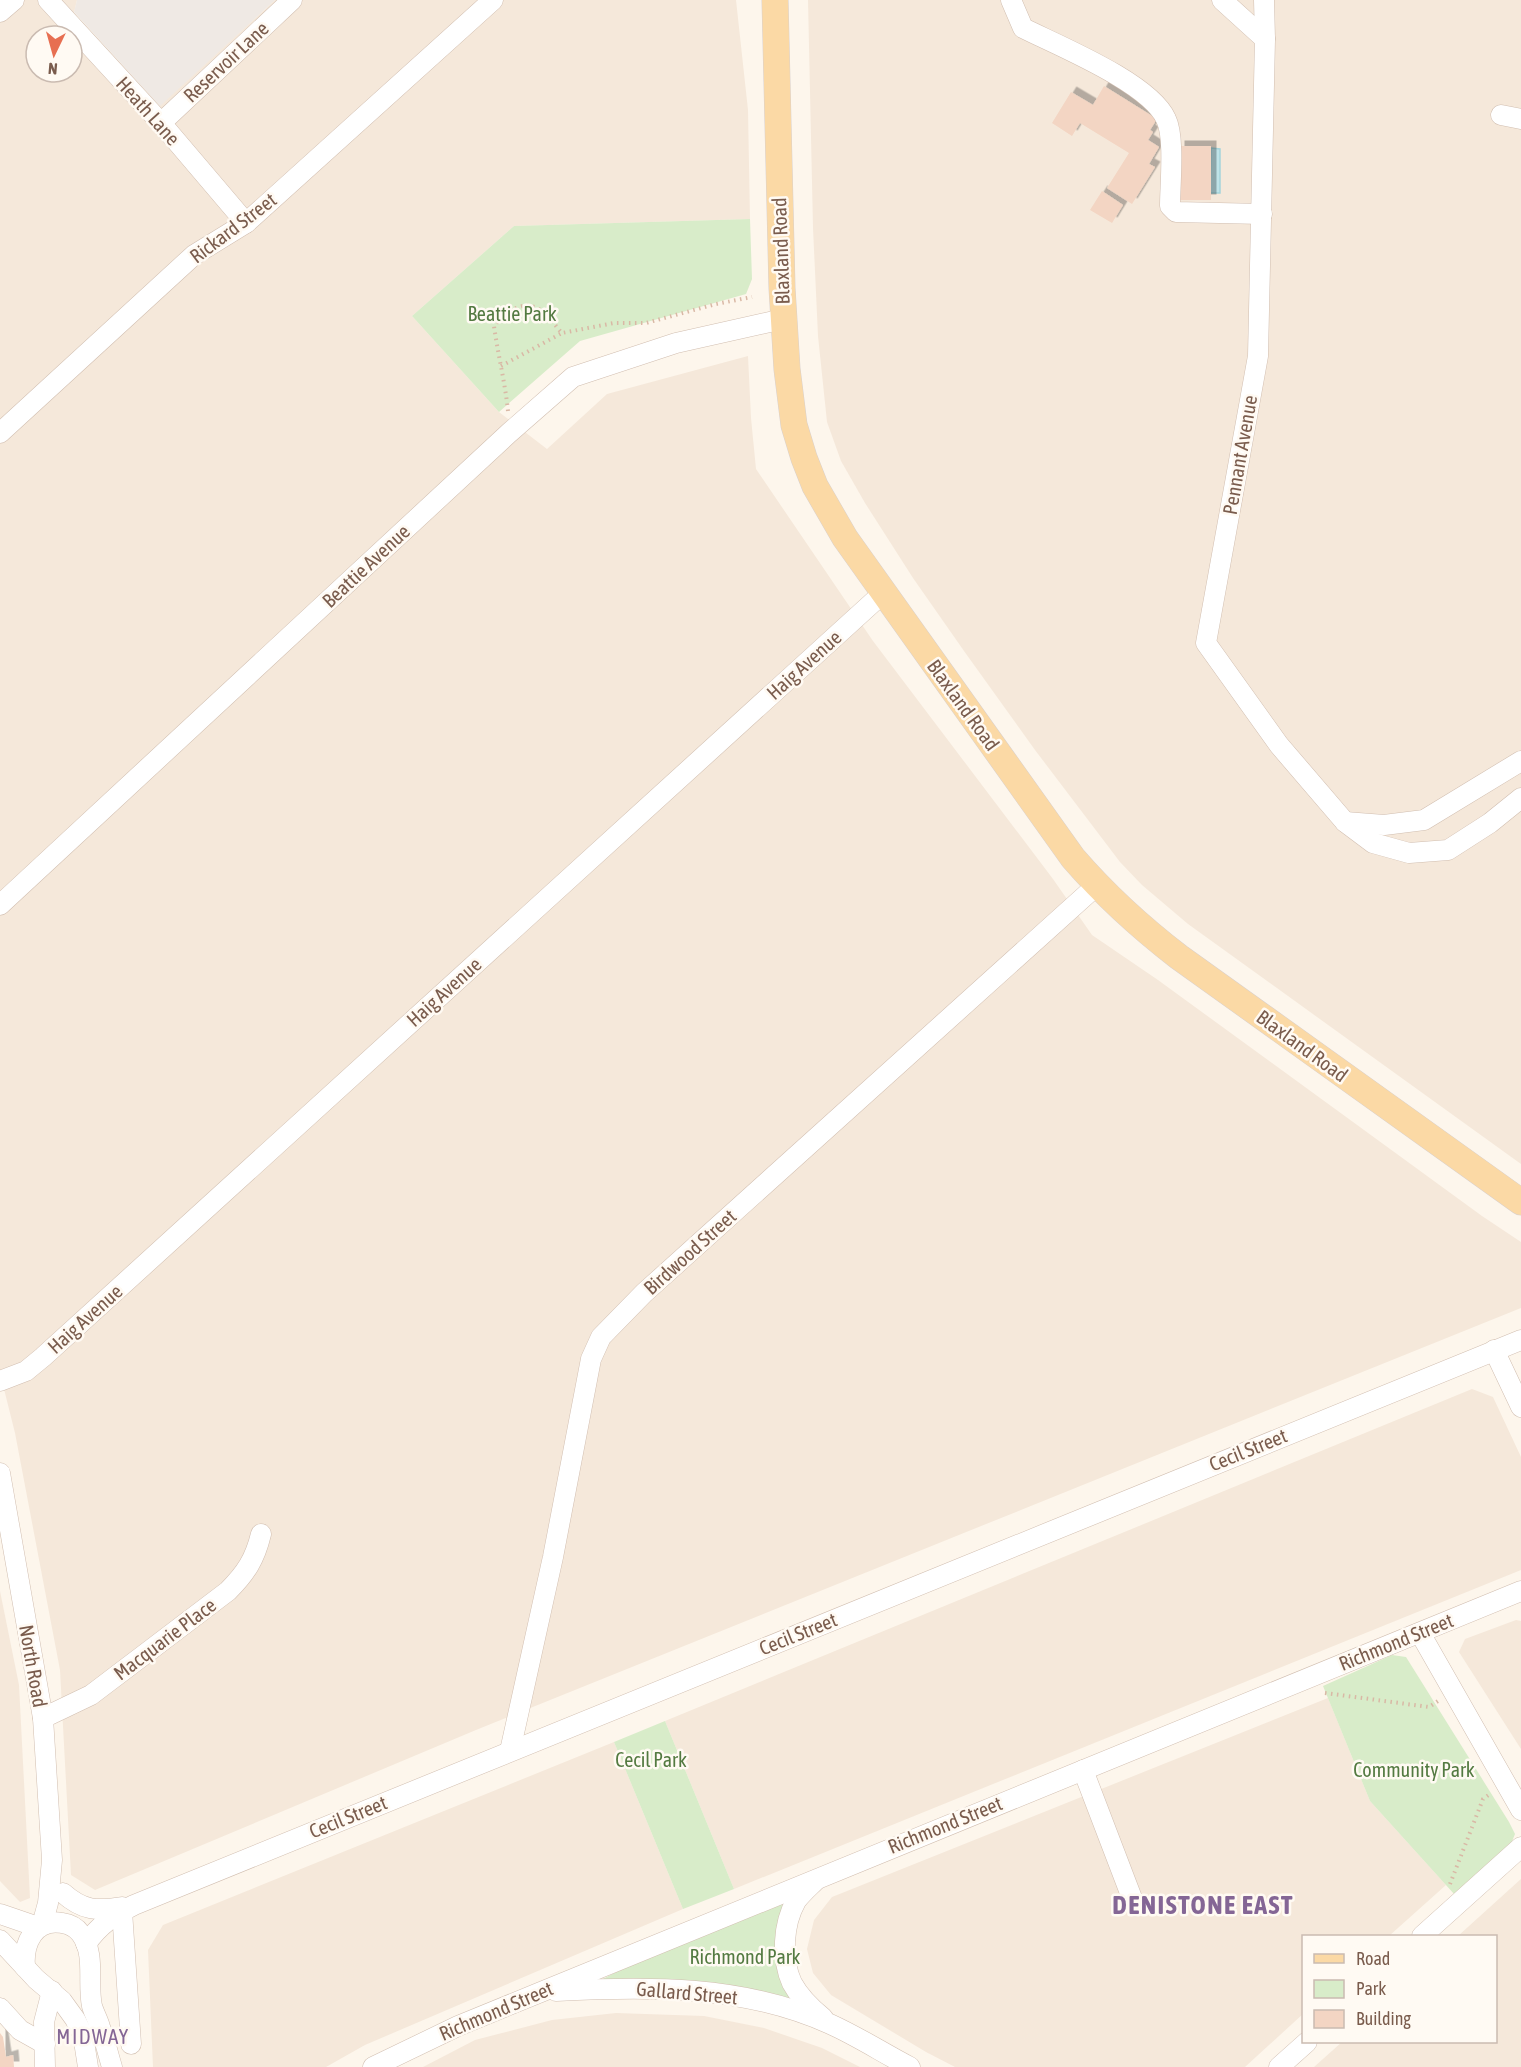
<svg xmlns="http://www.w3.org/2000/svg" width="1521" height="2067" font-family="'Asap Condensed',sans-serif">
<style>
.residential{fill:#f5e8da;fill-rule:evenodd}
.industrial{fill:#efe9e4}
.green{fill:#d8ecc9}
.water{fill:#bfe3e8;stroke:#a5d3da;stroke-width:1.5}
.building{fill:#f3d5c3;filter:url(#shadow)}
.lines{fill:none;stroke-linecap:round;stroke-linejoin:round}
.minor-casing{stroke:#d1beb0;stroke-width:21}
.major-casing{stroke:#dad1cd;stroke-width:27}
.path{stroke:#d9b8a5;stroke-width:4;stroke-dasharray:1.5 4.5;stroke-linecap:butt}
.minor{stroke:#fff;stroke-width:20}
.major{stroke:#fbd9a5;stroke-width:26}
.labels{text-anchor:middle;stroke-width:5;stroke-linejoin:round;paint-order:stroke}
.street-label{font-size:20px;fill:#7a5c4d;stroke:#fffaf3}
.park-label{font-size:20px;fill:#537a41;stroke:#fffaf3}
.neighbourhood-label{font-size:21px;letter-spacing:1.5px;fill:#846695;stroke:#fffaf3}
.district-label{font-size:26px;font-weight:bold;letter-spacing:1.5px;fill:#846695;stroke:#fffaf3}
</style>
<defs>
<filter id="shadow"><feDropShadow dx="5.5" dy="-5.5" stdDeviation="0" flood-color="#0004"/></filter>
</defs>
<rect width="100%" height="100%" fill="#fdf6ec"/>
<g class="residential">
<path d="M0 0H77L74 13 160 105 275 0H736L748 110 750 219 514 226 412 316 499 412 547 449 607 394 748 356 751 418 756 469 873 641 1053 879 1092 935 1158 980 1482 1216 1521 1242V1308L476 1730 95 1890 71 1875 60 1670 15 1433 0 1373ZM36 36H72V72H36Z"/>
<path d="M808 0H1521V1164L1188 924 1142 885 1120 862 1035 750 964 651 913 578 865 503 841 461 827 422 818 336 813 228Z"/>
<path d="M1472 1389 1493 1397 1521 1457V1570L734 1889 665 1721Z"/>
<path d="M0 1591 19 1685 30 1898 20 1902 0 1881Z"/>
<path d="M1516 1620 1521 1621V1749L1459 1652 1465 1639Z"/>
<path d="M1328 1698 1370 1801 1446 1885 1389 1936H1304L1303 2014 1245 2067H955L926 2052 831 1995 813 1973 807 1949 814 1920 832 1897Z"/>
<path d="M614 1742 683 1909 365 2045 326 2067H153L148 1950 163 1925Z"/>
<path d="M1521 1879V2067H1314L1342 2042H1496V1936H1458Z"/>
<path d="M616 2013 704 2016 764 2028 822 2048 860 2067H423L475 2040 552 2020Z"/>
</g>
<path class="industrial" d="M77 0H275L160 106 74 12Z"/>
<g class="green">
<path d="M750 219 752 279 746 294 580 341 499 412 412 316 514 226Z"/>
<path d="M1392 1655 1406 1657 1509 1822 1515 1834 1511 1844 1455 1895 1370 1801 1323 1686Z"/>
<path d="M665 1721 734 1889 683 1909 614 1742Z"/>
<path d="M789 1900 784 1911 804 2008 597 1982 622 1969Z"/>
</g>
<path class="water" d="M1211 148 1220 149V193H1210Z"/>
<g class="building">
<path d="M1104 86 1157 119 1150 130 1153 132 1148 140 1159 147 1149 164 1155 167 1132 204 1107 188 1129 153 1080 123 1072 136 1052 123 1071 92 1093 105Z"/>
<rect x="1179" y="146" width="32" height="54"/>
<path d="M1102 191 1123 205 1112 223 1090 210Z"/>
<path d="M0 2033 3 2037 6 2057 13 2055 14 2067H0Z"/>
</g>
<g class="lines">
<g class="minor-casing">
<g id="minor">
<path d="M48 0 161 123 246 223"/>
<path d="M1011 0 1023 28C1059 46 1150 83 1166 119 1175 137 1170 185 1170 206L1176 212 1262 214"/>
<path d="M1222 0 1265 39 1258 356 1206 643 1279 745 1345 822 1373 843 1409 853 1448 850 1490 823 1521 798"/>
<path d="M1264 0 1265 39"/>
<path d="M0 12 14 0"/>
<path d="M1501 115 1521 119"/>
<path d="M161 123 292 0"/>
<path d="M0 433 194 255 246 223 493 0"/>
<path d="M1345 822 1384 825 1424 820 1521 761"/>
<path d="M0 905 509 433 573 377 676 343 783 319"/>
<path d="M1494 1350 1521 1407"/>
<path d="M0 1381 26 1371 43 1357 882 594"/>
<path d="M0 1473 43 1718 52 1860 48 1903 42 1925"/>
<path d="M1420 1633 1521 1810"/>
<path d="M43 1718 91 1695 228 1591C246 1573 255 1559 261 1534"/>
<path d="M510 1751 553 1557 591 1359 601 1337 644 1293 1096 886"/>
<path d="M1083 1770 1135 1906"/>
<path d="M815 1881C809 1887 801 1894 796 1901 783 1924 781 1959 792 1983 799 1996 812 2009 823 2018"/>
<path d="M63 1893C83 1911 97 1911 122 1907"/>
<path d="M122 1911 131 2044"/>
<path d="M0 1914 38 1927"/>
<path d="M1422 1936 1521 1847"/>
<path d="M0 1940 36 1979 62 2001 75 2019 83 2035 88 2067"/>
<path d="M86 1944C99 1925 114 1915 134 1905L1521 1340"/>
<path d="M25 1967C23 1944 34 1918 62 1923 70 1924 76 1927 81 1934 96 1954 87 1983 92 2006 94 2013 98 2020 100 2027 105 2040 108 2054 112 2067"/>
<path d="M556 1991C648 1986 744 1985 830 2024 857 2036 883 2053 910 2067"/>
<path d="M0 2008 20 2030 45 2044"/>
<path d="M45 2067 44 2022 52 1991"/>
<path d="M373 2067 458 2026 541 1992 1521 1591"/>
<path d="M1279 2067 1307 2042"/>
</g>
</g>
<g class="major-casing">
<path id="major" d="M775 0 782 288 787 369 794 425 804 458 815 486 845 538 1073 858C1105 895 1140 927 1179 957L1521 1202"/>
</g>
<g class="path">
<path d="M501 366 562 333"/>
<path d="M508 411C505 382 498 355 494 326 505 313 522 299 539 309 549 314 554 325 562 333L614 323H646L716 304 752 297"/>
<path d="M1325 1693 1429 1707 1438 1701"/>
<path d="M1450 1884 1483 1799 1490 1794"/>
</g>
<use href="#minor" class="minor"/>
<use href="#major" class="major"/>
</g>
<g class="labels">
<g class="street-label">
<text transform="translate(226 62) rotate(-43)" y="7">Reservoir Lane</text>
<text transform="translate(148 111) rotate(48)" y="7">Heath Lane</text>
<text transform="translate(233 228) rotate(-37)" y="7">Rickard Street</text>
<text transform="translate(781 251) rotate(-92)" y="7">Blaxland Road</text>
<text transform="translate(1240 455) rotate(-80)" y="7">Pennant Avenue</text>
<text transform="translate(366 566) rotate(-43)" y="7">Beattie Avenue</text>
<text transform="translate(804 665) rotate(-42)" y="7">Haig Avenue</text>
<text transform="translate(963 705) rotate(54)" y="7">Blaxland Road</text>
<text transform="translate(444 992) rotate(-42)" y="7">Haig Avenue</text>
<text transform="translate(1302 1046) rotate(36)" y="7">Blaxland Road</text>
<text transform="translate(690 1252) rotate(-42)" y="7">Birdwood Street</text>
<text transform="translate(85 1319) rotate(-42)" y="7">Haig Avenue</text>
<text transform="translate(1248 1450) rotate(-22)" y="7">Cecil Street</text>
<text transform="translate(798 1634) rotate(-22)" y="7">Cecil Street</text>
<text transform="translate(165 1639) rotate(-37)" y="7">Macquarie Place</text>
<text transform="translate(1396 1642) rotate(-22)" y="7">Richmond Street</text>
<text transform="translate(33 1666) rotate(80)" y="7">North Road</text>
<text transform="translate(348 1817) rotate(-22)" y="7">Cecil Street</text>
<text transform="translate(945 1825) rotate(-22)" y="7">Richmond Street</text>
<text transform="translate(687 1993) rotate(5)" y="7">Gallard Street</text>
<text transform="translate(496 2011) rotate(-23)" y="7">Richmond Street</text>
</g>
<g class="park-label">
<text x="512" y="321">Beattie Park</text>
<text x="651" y="1767">Cecil Park</text>
<text x="1414" y="1777">Community Park</text>
<text x="745" y="1964">Richmond Park</text>
</g>
<g class="neighbourhood-label">
<text x="93" y="2044">MIDWAY</text>
</g>
<g class="district-label">
<text x="1203" y="1914">DENISTONE EAST</text>
</g>
</g>
<rect x="1302" y="1935" width="195" height="108" fill="#fffaf3" stroke="#cabbb1" stroke-width="1.5"/>
<rect x="1314" y="1954" width="30" height="9" fill="#fbd9a5" stroke="#cabbb1" stroke-width="1.5"/>
<text x="1356" y="1965" font-size="18" fill="#7a5c4d">Road</text>
<rect x="1314" y="1980" width="30" height="18" fill="#d8ecc9" stroke="#cabbb1" stroke-width="1.5"/>
<text x="1356" y="1995" font-size="18" fill="#7a5c4d">Park</text>
<rect x="1314" y="2010" width="30" height="18" fill="#f3d5c3" stroke="#cabbb1" stroke-width="1.5"/>
<text x="1356" y="2025" font-size="18" fill="#7a5c4d">Building</text>
<g transform="translate(54 54) rotate(185)"><circle r="28" fill="#fffaf3" stroke="#cabbb1" stroke-width="1.5"/>
<path d="M0-4.5L10 22L0 15L-10 22Z" fill="#e76f51"/>
<text y="-9" font-size="16" font-weight="bold" text-anchor="middle" fill="#7a5c4d">N</text>
</g>
</svg>
